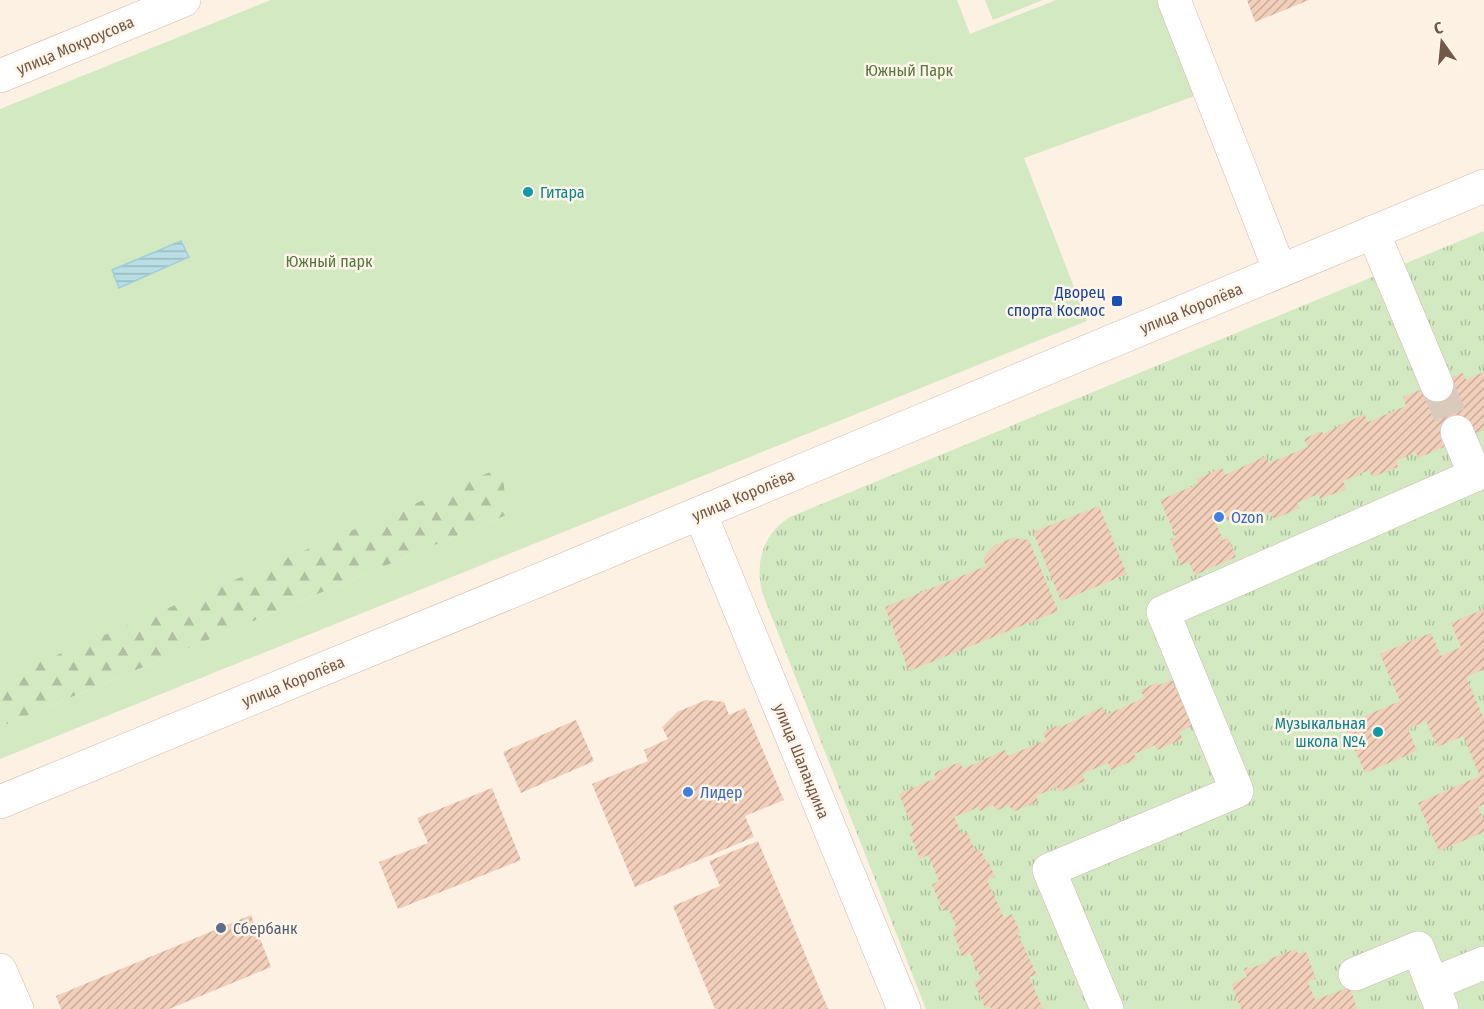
<svg xmlns="http://www.w3.org/2000/svg" width="1484" height="1009" font-family="'Fira Sans Condensed',sans-serif">
<style>
.grass{fill:url(#grass-tufts)}
.forest{fill:url(#forest-firs)}
.green{fill:#d2e9c2}
.water{fill:url(#water-rules);stroke:#9ecfd6;stroke-width:1.5}
.building{fill:url(#building-hatch)}
.lines{fill:none;stroke-linecap:round;stroke-linejoin:round}
.minor-tunnel{stroke:#dacabc;stroke-width:33;stroke-dasharray:33 16;stroke-linecap:butt}
.minor-casing{stroke:#cfbbad;stroke-width:34}
.minor{stroke:#fff;stroke-width:33}
.culture-dot{fill:#0f9aa8;stroke:#fff6e9;stroke-width:2}
.transit-dot{fill:#1a4fb4;stroke:#fff6e9;stroke-width:2}
.shop-dot{fill:#3f7fe0;stroke:#fff6e9;stroke-width:2}
.service-dot{fill:#5c6f8a;stroke:#fff6e9;stroke-width:2}
.labels{text-anchor:middle;stroke-width:5;stroke-linejoin:round;paint-order:stroke}
.street-label{font-size:16px;fill:#735749;stroke:#fff6e9}
.park-label{font-size:16px;fill:#547842;stroke:#fff6e9}
.culture-label{font-size:16px;fill:#0d838f;stroke:#fff6e9;text-anchor:start}
.transit-label{font-size:16px;fill:#164399;stroke:#fff6e9;text-anchor:end}
.shop-label{font-size:16px;fill:#366cbe;stroke:#fff6e9;text-anchor:start}
.service-label{font-size:16px;fill:#4e5e75;stroke:#fff6e9;text-anchor:start}
</style>
<defs>
<pattern id="grass-tufts" width="24" height="20" patternUnits="userSpaceOnUse" patternTransform="scale(1.5)"><rect width="24" height="20" fill="#d2e9c2"/><path d="M3 7l-1-3M5 7V3M7 7l1-3M15 17l-1-3M17 17v-4M19 17l1-3" fill="none" stroke="#afc0a0"/></pattern>
<pattern id="forest-firs" width="22" height="20" patternUnits="userSpaceOnUse" patternTransform="scale(1.5)"><rect width="22" height="20" fill="#d2e9c2"/><path d="M5 1l3.5 6h-7zM16 11l3.5 6h-7z" fill="#afc0a0"/></pattern>
<pattern id="water-rules" width="6" height="5" patternUnits="userSpaceOnUse" patternTransform="scale(1.5)"><rect width="6" height="5" fill="#b8dfe5"/><path d="M0 2.5h6" fill="none" stroke="#9ab8bc"/></pattern>
<pattern id="building-hatch" width="6" height="6" patternUnits="userSpaceOnUse" patternTransform="scale(1.5)"><rect width="6" height="6" fill="#f1cfbb"/><path d="M-1 1l2-2M0 6l6-6M5 7l2-2" fill="none" stroke="#c8ab9a"/></pattern>
</defs>
<rect width="100%" height="100%" fill="#fcf1e3"/>
<path class="grass" d="M1484 231V1009H926L762 592C755 561 763 534 790 517Z"/>
<path class="forest" d="M875 233 507 515 0 727V622Z"/>
<g class="green">
<path d="M271 0H957L970 34 1056 0H1160L1200 94 1024 158 1087 321 0 759V727L507 515 502 467 0 679V109Z"/>
<path d="M985 0H1043L993 20Z"/>
</g>
<path class="water" d="M181 241 189 257 119 288 112 270Z"/>
<g class="building">
<path d="M1247 0H1309L1255 22Z"/>
<path d="M1484 372V430L1470 436 1467 428 1441 439 1444 447 1418 458 1416 452 1396 461 1398 467 1372 477 1369 470 1343 481 1346 489 1320 499 1318 494 1297 503 1300 508 1274 519 1271 512 1258 517 1255 511 1242 517 1240 514 1216 523 1223 540 1228 538 1236 557 1195 575 1189 562 1181 565 1170 539 1176 537 1160 500 1198 484 1196 479 1222 468 1225 475 1266 456 1269 463 1308 447 1304 439 1322 431 1323 434 1364 414 1368 422 1406 406 1403 397 1420 390 1421 392 1447 381 1446 379 1463 373 1466 380Z"/>
<path d="M1099 506 1127 574 1061 601 1033 532Z"/>
<path d="M1013 538 1029 540 1058 611 909 671 885 607 986 566 983 558 995 545Z"/>
<path d="M1484 609V669L1466 677 1484 719V804L1478 807 1484 820V832L1439 851 1418 803 1480 776 1463 736 1437 747 1426 721 1408 729 1417 751 1365 773 1344 725 1400 701 1380 654 1431 633 1441 656 1461 647 1451 623Z"/>
<path d="M1172 680 1192 726 1179 732 1183 739 1157 750 1155 745 1134 754 1137 759 1111 770 1108 763 1082 774 1085 781 1059 792 1057 787 1036 796 1038 801 1013 812 1009 805 996 811 994 805 980 811 979 807 954 817 962 834 967 832 975 851 980 849 986 861H988L995 877 987 880 1004 918 1012 914 1020 932 1017 933 1037 975 1029 977 1043 1009H991L990 1006 985 1008 974 982 981 979 970 953 963 957 952 931 957 929 948 908 943 911 932 885 939 881 928 855 920 859 909 833 914 831 899 794 936 778 934 773 960 762 963 769 1005 750 1008 756 1046 740 1043 732 1060 725 1061 727 1103 707 1106 715 1144 698 1141 690 1158 682 1159 685Z"/>
<path d="M706 700 724 702 729 715 745 708 784 800 745 816 754 837 635 887 592 784 648 761 644 750 668 739 662 727 677 712Z"/>
<path d="M576 720 594 761 521 793 503 752Z"/>
<path d="M492 788 521 860 398 909 379 862 428 843 417 818Z"/>
<path d="M758 841 828 1009H715L673 906 720 886 709 861Z"/>
<path d="M251 915 271 967 169 1009H61L56 996Z"/>
<path d="M1296 949 1298 954 1305 951 1307 954 1316 979 1308 982 1315 1000 1350 987 1357 1009H1241L1231 984 1247 977 1244 969 1248 967 1249 969 1270 961 1269 959Z"/>
</g>
<g class="lines">
<path class="minor-tunnel" d="M1437 385 1457 432"/>
<g class="minor-casing">
<g id="minor">
<path d="M1174 0 1280 271"/>
<path d="M0 76 184 0"/>
<path d="M1373 232 1437 385"/>
<path d="M1457 432 1475 475"/>
<path d="M700 513 904 1009"/>
<path d="M0 802 544 578 1484 186"/>
<path d="M0 970 17 1009"/>
<path d="M1355 974 1418 948 1432 984"/>
<path d="M1107 1009 1049 870 1237 791 1163 612 1484 471"/>
<path d="M1442 1009 1432 984 1484 963"/>
</g>
</g>
<use href="#minor" class="minor"/>
</g>
<g class="culture-dot">
<circle cx="528" cy="192" r="6"/>
<circle cx="1378" cy="732" r="6"/>
</g>
<rect class="transit-dot" x="1111" y="295" width="12" height="12" rx="3"/>
<g class="shop-dot">
<circle cx="1219" cy="517" r="6"/>
<circle cx="688" cy="792" r="6"/>
</g>
<circle class="service-dot" cx="221" cy="928" r="6"/>
<g class="labels">
<g class="street-label">
<text transform="translate(75 45) rotate(-23)" y="6">улица Мокроусова</text>
<text transform="translate(1191 308) rotate(-22)" y="6">улица Королёва</text>
<text transform="translate(743 495) rotate(-23)" y="6">улица Королёва</text>
<text transform="translate(293 681) rotate(-22)" y="6">улица Королёва</text>
<text transform="translate(802 761) rotate(68)" y="6">улица Шаландина</text>
</g>
<g class="park-label">
<text x="909" y="76">Южный Парк</text>
<text x="329" y="267">Южный парк</text>
</g>
<g class="culture-label">
<text x="540" y="198">Гитара</text>
<text x="1366" y="729" text-anchor="end">Музыкальная<tspan x="1366" dy="18">школа №4</tspan></text>
</g>
<g class="transit-label">
<text x="1105" y="298">Дворец<tspan x="1105" dy="18">спорта Космос</tspan></text>
</g>
<g class="shop-label">
<text x="1231" y="523">Ozon</text>
<text x="700" y="798">Лидер</text>
</g>
<g class="service-label">
<text x="233" y="934">Сбербанк</text>
</g>
</g>
<g transform="translate(1442 42) rotate(345)" stroke="#fff6e9" stroke-width="4.5" paint-order="stroke">
<path d="M0-4.5L10 22L0 15L-10 22Z" fill="#735749"/>
<text y="-9" font-size="16" font-weight="bold" text-anchor="middle" fill="#735749">С</text>
</g>
</svg>
